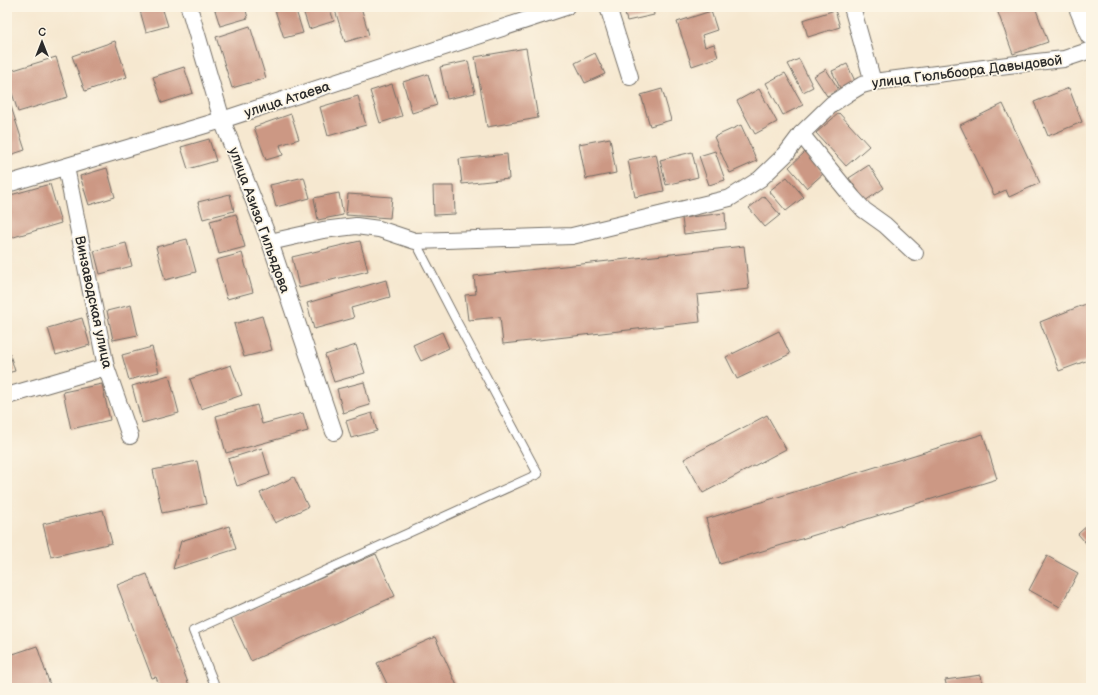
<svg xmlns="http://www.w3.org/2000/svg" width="1098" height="695" font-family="'Balsamiq Sans',sans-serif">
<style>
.building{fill:#cc9884}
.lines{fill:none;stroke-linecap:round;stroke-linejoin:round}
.lane-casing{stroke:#726d65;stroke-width:10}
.street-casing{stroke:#726d65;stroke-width:18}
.secondary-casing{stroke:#726d65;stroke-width:24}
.lane{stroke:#fff;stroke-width:8}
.street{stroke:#fff;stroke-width:16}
.secondary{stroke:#fff;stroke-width:22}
.labels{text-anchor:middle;stroke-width:3.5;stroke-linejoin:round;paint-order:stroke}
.street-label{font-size:14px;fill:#2b2b2b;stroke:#fcf5e5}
</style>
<rect width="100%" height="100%" fill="#fcf5e5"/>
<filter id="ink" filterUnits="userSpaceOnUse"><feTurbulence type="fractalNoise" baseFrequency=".025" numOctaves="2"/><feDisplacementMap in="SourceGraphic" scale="8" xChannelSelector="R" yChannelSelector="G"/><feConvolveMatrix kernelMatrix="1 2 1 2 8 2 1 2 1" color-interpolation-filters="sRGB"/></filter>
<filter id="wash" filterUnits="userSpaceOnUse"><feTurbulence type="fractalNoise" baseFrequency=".012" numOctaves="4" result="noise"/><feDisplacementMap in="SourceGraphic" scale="16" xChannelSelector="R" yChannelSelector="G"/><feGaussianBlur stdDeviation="0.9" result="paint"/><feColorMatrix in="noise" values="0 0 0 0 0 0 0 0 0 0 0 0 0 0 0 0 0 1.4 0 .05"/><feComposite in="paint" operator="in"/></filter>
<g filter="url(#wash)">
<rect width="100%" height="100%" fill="#f6e8d0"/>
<g id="blocks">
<g class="building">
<path d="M139 7H162L168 26 146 32Z"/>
<path d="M214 7H245L248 18 220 26Z"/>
<path d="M274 7H295L303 33 284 38Z"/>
<path d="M302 7H329L334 21 309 29Z"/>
<path d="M334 7H361L369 35 345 42Z"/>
<path d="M623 7H653L654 15 627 21Z"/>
<path d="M996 7H1035L1048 42 1013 54Z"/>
<path d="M835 10 840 27 808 37 803 20Z"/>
<path d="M711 11 717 30 702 35 705 47 714 44 718 57 692 66 677 22Z"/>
<path d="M250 26 266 78 232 88 216 37Z"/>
<path d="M115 41 127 77 85 91 72 56Z"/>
<path d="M526 48 538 118 487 127 475 57Z"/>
<path d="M595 53 605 74 585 83 575 63Z"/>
<path d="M56 57 68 97 18 112 7 77V72Z"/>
<path d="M799 59 813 87 803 92 788 64Z"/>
<path d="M468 61 475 93 447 99 440 67Z"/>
<path d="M847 64 855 81 840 88 832 71Z"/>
<path d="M184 67 193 93 162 103 153 77Z"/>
<path d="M826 69 839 90 827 96 814 76Z"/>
<path d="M785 73 803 105 783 115 766 83Z"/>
<path d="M428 74 437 105 412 113 403 82Z"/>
<path d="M392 84 402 116 380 123 370 91Z"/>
<path d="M1069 88 1082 122 1048 136 1034 102Z"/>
<path d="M662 89 671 120 650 126 641 95Z"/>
<path d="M759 89 777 122 755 134 737 101Z"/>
<path d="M7 94 25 150 7 156Z"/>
<path d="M358 96 366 125 328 136 320 107Z"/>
<path d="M1003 104 1040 183 1009 197 1006 190 994 195 960 125Z"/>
<path d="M839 113 869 146 846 166 816 133Z"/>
<path d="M291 114 299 139 280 145 283 155 266 160 254 127Z"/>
<path d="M741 125 757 161 730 173 714 137Z"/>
<path d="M610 138 616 173 586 179 579 144Z"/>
<path d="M209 139 216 161 188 169 181 147Z"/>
<path d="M715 151 725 180 709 185 699 156Z"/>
<path d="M692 152 698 177 666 185 660 160Z"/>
<path d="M805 152 824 173 807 188 789 167Z"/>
<path d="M507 154 509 179 462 184 459 159Z"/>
<path d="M656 154 664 191 635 197 628 160Z"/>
<path d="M869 165 884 188 865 201 849 178Z"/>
<path d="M107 168 115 197 89 205 80 176Z"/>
<path d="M304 177 310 198 276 207 270 185Z"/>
<path d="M787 177 804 197 786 211 769 191Z"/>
<path d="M50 184 61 223 7 239V196Z"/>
<path d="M433 186H454L455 214 434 215Z"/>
<path d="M339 193 343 215 318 220 314 198Z"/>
<path d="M230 194 234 211 203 219 198 202Z"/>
<path d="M348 194 392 197 390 218 346 215Z"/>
<path d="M764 196 780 215 765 227 749 208Z"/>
<path d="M725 213 726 229 684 234 682 218Z"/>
<path d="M236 214 245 247 219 254 210 221Z"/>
<path d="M187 239 196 272 165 280 156 247Z"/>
<path d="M360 241 368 271 299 288 292 257Z"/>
<path d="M126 243 132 266 100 274 94 251Z"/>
<path d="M744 246 749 289 697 295 700 322 503 344 500 317 468 320 465 295 476 294 474 276Z"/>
<path d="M242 253 253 292 227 299 216 260Z"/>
<path d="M386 280 390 297 351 308 354 318 314 329 307 303Z"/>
<path d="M1091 302V359L1059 371 1040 322Z"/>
<path d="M131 305 138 335 113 340 107 311Z"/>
<path d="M262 316 272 350 244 357 234 324Z"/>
<path d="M82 318 90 345 56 355 48 328Z"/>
<path d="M779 331 790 354 737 379 726 357Z"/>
<path d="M442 332 449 348 421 361 413 345Z"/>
<path d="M7 345 15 371 7 373Z"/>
<path d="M356 345 365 373 334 382 325 355Z"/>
<path d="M152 347 159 372 129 380 122 355Z"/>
<path d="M231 365 242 395 201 409 190 379Z"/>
<path d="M169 375 179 413 142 423 132 386Z"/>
<path d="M364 382 370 405 343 413 337 389Z"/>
<path d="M102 384 110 420 71 429 63 392Z"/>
<path d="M257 405 262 424 303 413 308 431 226 453 216 416Z"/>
<path d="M372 413 377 431 351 438 346 421Z"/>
<path d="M767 415 786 449 703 493 684 459Z"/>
<path d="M983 434 997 479 720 564 706 519Z"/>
<path d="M262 448 270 475 237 486 228 459Z"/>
<path d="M197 461 206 504 162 513 153 470Z"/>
<path d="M294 477 308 507 275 523 260 493Z"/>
<path d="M103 510 112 543 51 557 43 524Z"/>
<path d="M1091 522V549L1078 534Z"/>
<path d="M229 526 236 549 173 569 181 541Z"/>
<path d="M376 554 395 596 251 661 231 618Z"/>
<path d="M1047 556 1078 573 1060 607 1029 590Z"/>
<path d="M147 574 182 667 190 688H160L156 677 152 678 117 585Z"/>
<path d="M435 637 458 688H389L377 663Z"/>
<path d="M37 646 51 688H7V656Z"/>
<path d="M981 675 983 688H947L945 680Z"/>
</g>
</g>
</g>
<g filter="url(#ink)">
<use href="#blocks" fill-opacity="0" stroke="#726d65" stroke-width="1"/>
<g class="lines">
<g class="lane-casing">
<path id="lane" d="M216 688 193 631 538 474 458 324 415 241"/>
</g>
<g class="street-casing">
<g id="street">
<path d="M189 7 222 120 270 242 334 432"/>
<path d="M608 7 630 77"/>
<path d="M852 7 873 82"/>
<path d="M801 134 853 198 864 210 885 225 915 253"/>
<path d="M66 167 106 367 130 436"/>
<path d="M7 184 222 120 566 7"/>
<path d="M270 242 323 230 356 226 379 229 415 241 572 236 730 198 760 179 786 154 801 134 832 104 847 94 862 85 873 82 1008 65 1064 59 1091 50"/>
<path d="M7 396 106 367"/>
</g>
</g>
<g class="secondary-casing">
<path id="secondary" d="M1080 7 1091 34"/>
</g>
<use href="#lane" class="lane"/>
<use href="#street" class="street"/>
<use href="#secondary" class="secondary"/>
</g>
</g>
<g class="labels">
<g class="street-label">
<text transform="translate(967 71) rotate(-7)" y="5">улица Гюльбоора Давыдовой</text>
<text transform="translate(287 99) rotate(-18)" y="5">улица Атаева</text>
<text transform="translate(260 220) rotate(70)" y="5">улица Азиза Гильядова</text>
<text transform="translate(94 302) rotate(78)" y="5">Винзаводская улица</text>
</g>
</g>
<rect width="1098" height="695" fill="none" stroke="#fcf5e5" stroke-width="24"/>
<g transform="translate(42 42)" stroke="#fcf5e5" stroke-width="3" paint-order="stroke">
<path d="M0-3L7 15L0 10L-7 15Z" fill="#2b2b2b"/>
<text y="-6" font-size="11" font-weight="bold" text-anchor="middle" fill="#2b2b2b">С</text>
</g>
</svg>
